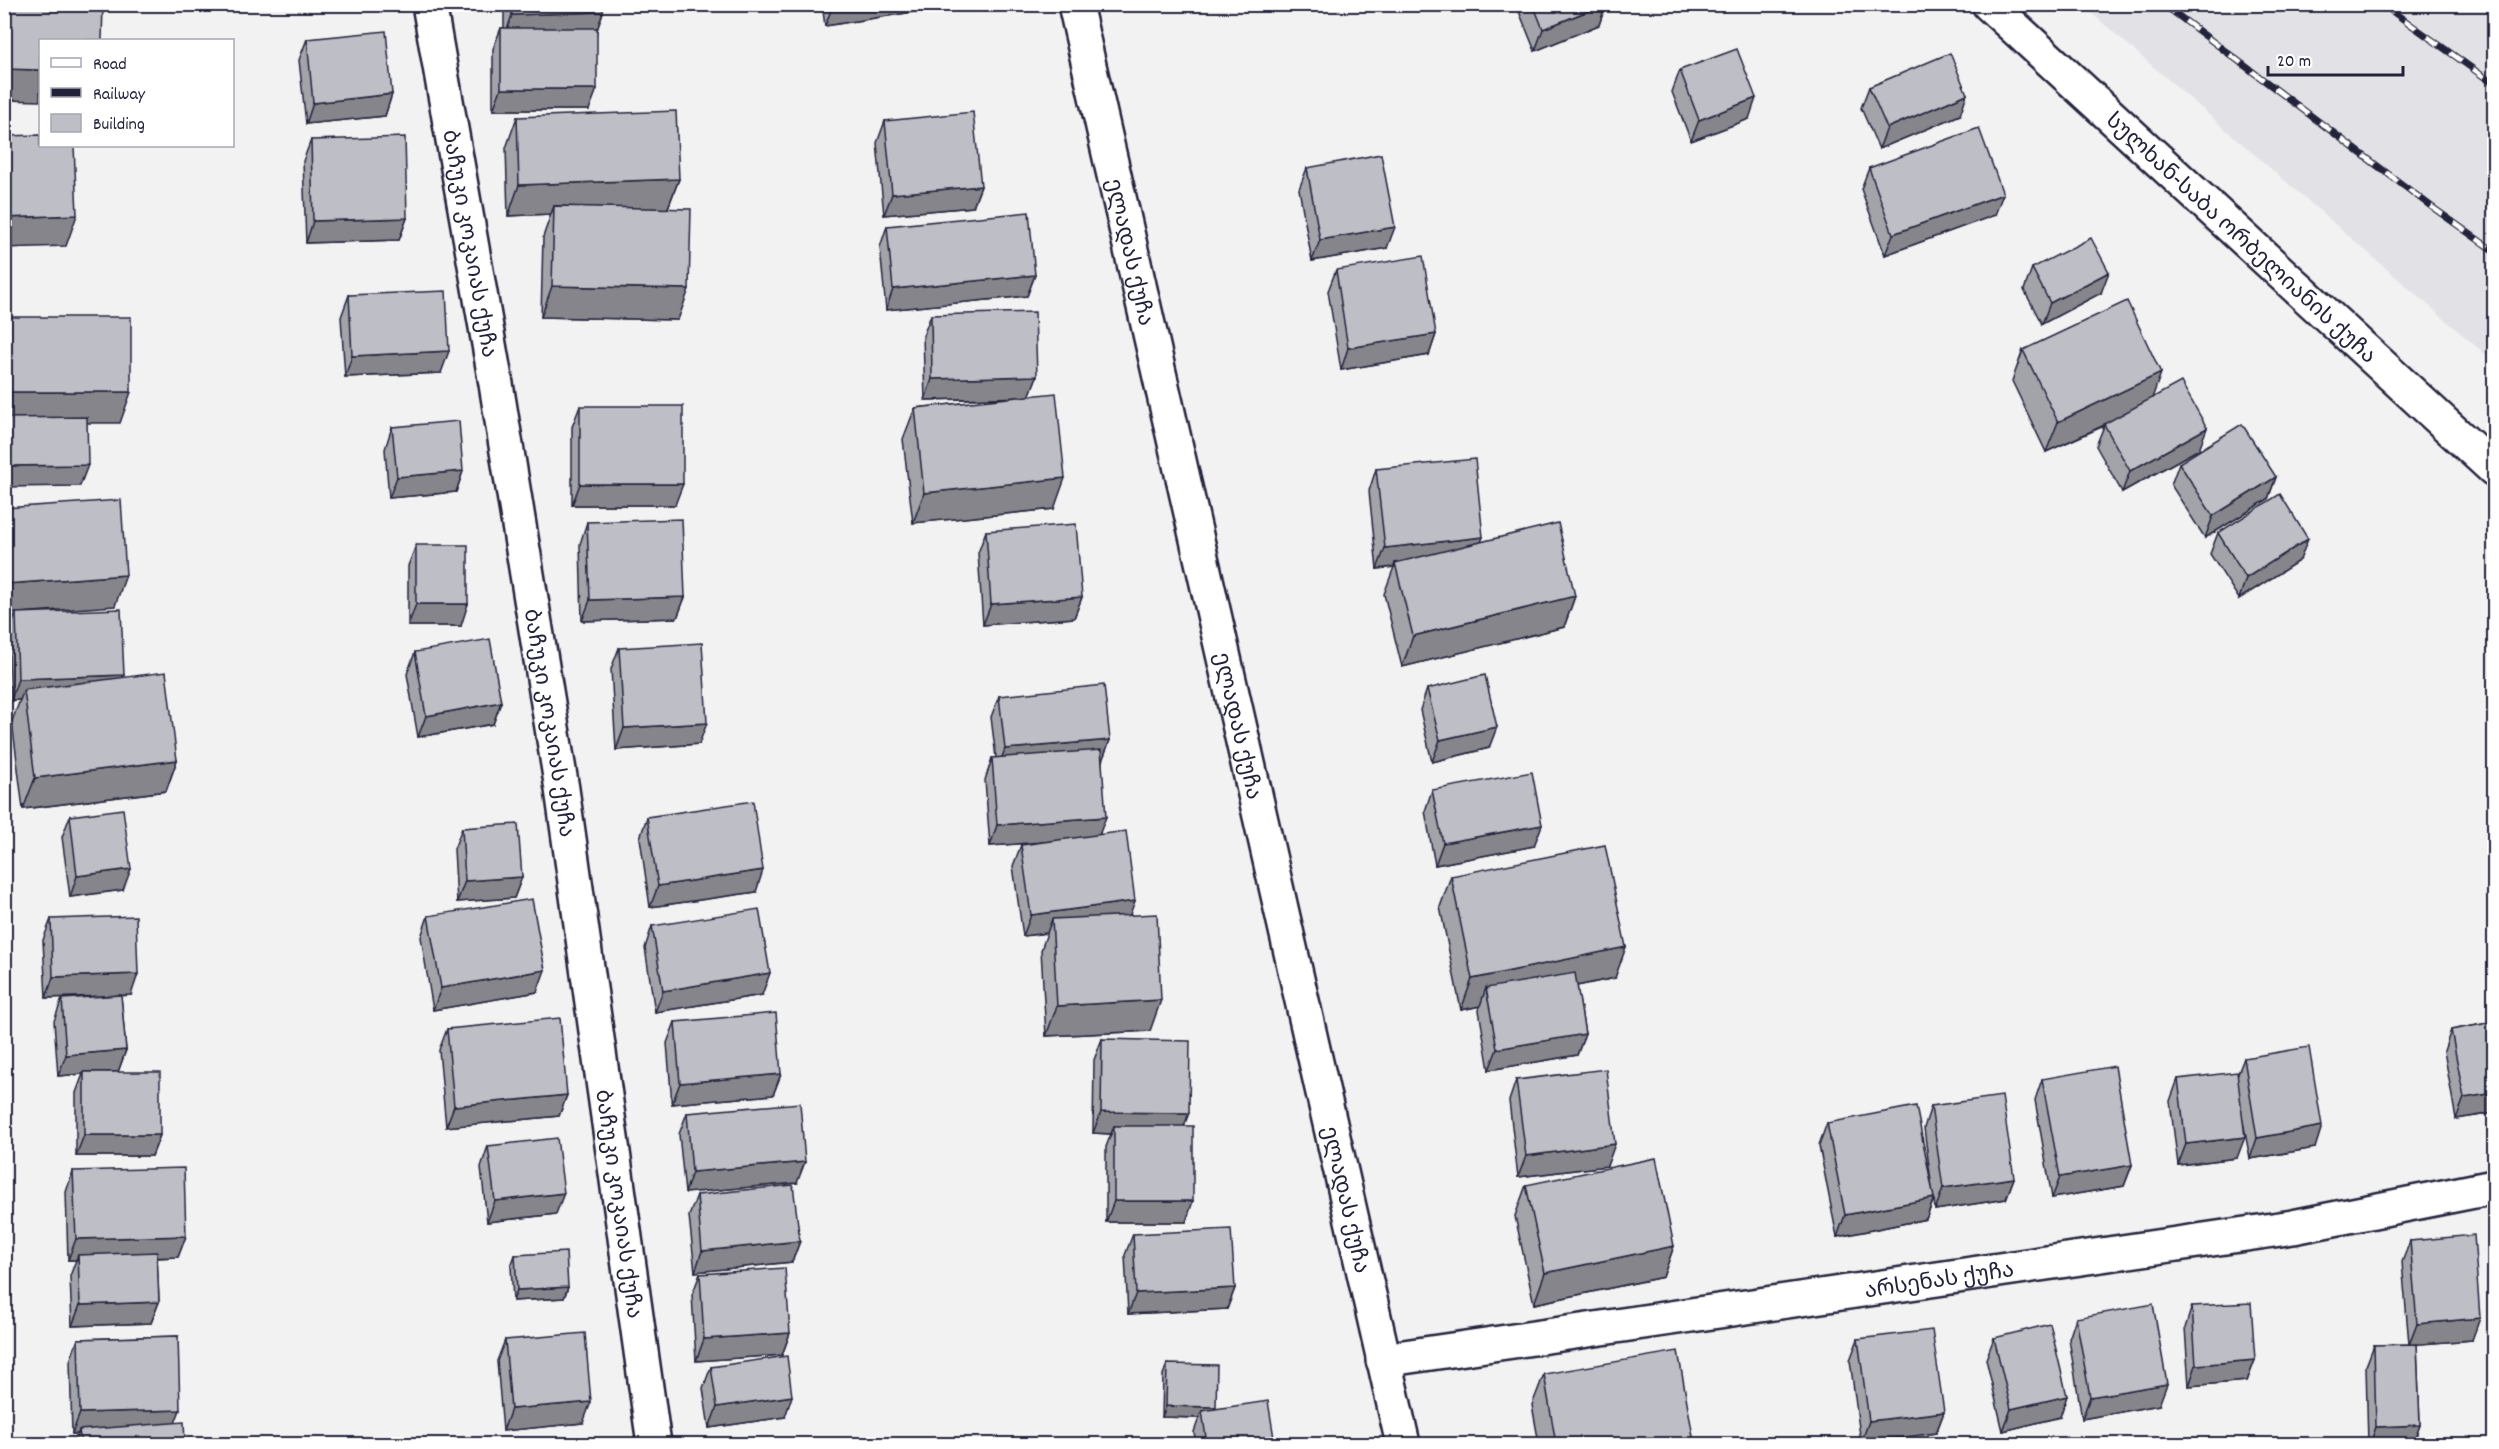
<svg xmlns="http://www.w3.org/2000/svg" width="2499" height="1449" font-family="Dekko,'Noto Sans Georgian',sans-serif">
<style>
.built{fill:#e2e2e6}
.lines{fill:none;stroke-linecap:round;stroke-linejoin:round}
.minor-casing{stroke:#22223b;stroke-width:38}
.minor{stroke:#fff;stroke-width:33}
.rail-casing{stroke:#22223b;stroke-width:7}
.rail{stroke:#fff;stroke-width:4.5;stroke-dasharray:14;stroke-linecap:butt}
.wall{fill:#a3a3aa;stroke:#22223b;stroke-width:1.5}
.shaded-wall{fill:#85858b;stroke:#22223b;stroke-width:1.5}
.building{fill:#bebec6;stroke:#22223b;stroke-width:1.5}
.labels{text-anchor:middle;stroke-width:5;stroke-linejoin:round;paint-order:stroke}
.street-label{font-size:22px;fill:#22223b;stroke:#fff}
</style>
<rect width="100%" height="100%" fill="#f2f2f3"/>
<filter id="ink" filterUnits="userSpaceOnUse"><feTurbulence type="fractalNoise" baseFrequency=".0167" numOctaves="2"/><feDisplacementMap in="SourceGraphic" scale="12" xChannelSelector="R" yChannelSelector="G"/><feConvolveMatrix kernelMatrix="1 2 1 2 8 2 1 2 1" color-interpolation-filters="sRGB"/></filter>
<g filter="url(#ink)">
<path class="built" d="M2082 5H2494V362Z"/>
<g class="lines">
<g class="minor-casing">
<g id="minor">
<path id="s1" d="M429 4 496 384 562 789 654 1444"/>
<path id="s2" d="M1075 4 1403 1444"/>
<path id="s3" d="M1989 4 2494 469"/>
<path id="s4" d="M1383 1360 2293 1227 2494 1187"/>
</g>
</g>
<use href="#minor" class="minor"/>
<g class="rail-casing">
<g id="rail">
<path d="M2163 4 2432 207 2494 251"/>
<path d="M2382 4 2494 84"/>
</g>
</g>
<use href="#rail" class="rail"/>
</g>
<g class="wall">
<path d="M504 4H603V12L597 30 589 110H493V49L501 28H504Z"/>
<path d="M822 4H927L925 10 825 26Z"/>
<path d="M1516 4H1606L1599 25 1535 51Z"/>
<path d="M307 39 392 94 385 116 306 124 299 60Z"/>
<path d="M1680 70 1749 119 1691 141 1672 92Z"/>
<path d="M1869 87 1960 115 1879 149 1861 108Z"/>
<path d="M517 117 679 179 668 208 678 320 541 317 543 237 551 214 508 216 506 148Z"/>
<path d="M885 121 981 186 973 207 884 215 877 143Z"/>
<path d="M311 140 407 218 399 240 306 243 303 161Z"/>
<path d="M1307 168 1387 248 1312 261 1299 189Z"/>
<path d="M1869 168 1995 215 1885 255 1861 189Z"/>
<path d="M887 226 1035 275 1027 296 886 310 880 247Z"/>
<path d="M2032 268 2101 293 2042 324 2024 290Z"/>
<path d="M1336 270 1436 334 1429 355 1341 370 1328 291Z"/>
<path d="M349 295 441 373 345 377 341 317Z"/>
<path d="M931 315 1037 376 1029 396 1054 509 913 523 903 439 915 408 1015 398 925 400 923 336Z"/>
<path d="M2023 350 2153 398 2199 449 2122 492 2096 446 2104 426 2046 452 2012 381Z"/>
<path d="M580 406 675 505H572V427Z"/>
<path d="M392 427 463 471 456 492 389 498 385 449Z"/>
<path d="M2179 463 2276 477 2268 499 2205 538 2171 485Z"/>
<path d="M1376 469 1481 542 1575 596 1564 627 1402 667 1384 594 1394 567 1377 569 1369 491Z"/>
<path d="M587 522 685 597 677 618 582 621 580 544Z"/>
<path d="M986 531 1082 597 1074 618 983 625 978 553Z"/>
<path d="M2218 533 2300 560 2239 599 2210 554Z"/>
<path d="M416 545 461 626H408V566Z"/>
<path d="M16 613 124 675 123 677 177 760 166 791 23 809 12 721 20 700H11L8 635Z"/>
<path d="M619 648 699 744 616 750 611 669Z"/>
<path d="M415 652 501 702 493 724 418 737 407 674Z"/>
<path d="M1427 689 1489 748 1432 762 1420 710Z"/>
<path d="M999 696 1110 740 1102 760 1100 834 1130 915 1150 1031 1046 1036 1041 950 1047 933 1023 936 1013 866 1021 845 1042 842 990 846 985 780 992 758H996L991 717Z"/>
<path d="M1432 790 1534 846 1435 865 1425 811Z"/>
<path d="M70 816 123 890 70 897 62 837Z"/>
<path d="M647 817 756 892 650 907 640 838Z"/>
<path d="M462 828 522 877 514 898 457 902 454 849Z"/>
<path d="M1451 876 1615 978 1577 986 1585 1034 1577 1055 1489 1070 1479 1010 1480 1006 1461 1010 1440 907Z"/>
<path d="M428 916 537 992 433 1010 421 937Z"/>
<path d="M51 919 131 995 121 996 126 1050 118 1072 160 1135 152 1156H76V1093L83 1074 58 1076 54 1021 62 999 104 996 46 998 43 940Z"/>
<path d="M652 926 762 995 655 1012 645 948Z"/>
<path d="M675 1022 781 1074 773 1095 672 1104 667 1043Z"/>
<path d="M2494 1022V1113L2456 1119 2444 1051 2451 1030Z"/>
<path d="M447 1029 567 1095 559 1116 446 1127 439 1050Z"/>
<path d="M1102 1039 1184 1126 1186 1222H1106V1147L1111 1134 1093 1133 1094 1060Z"/>
<path d="M2244 1058 2315 1148 2250 1159 2242 1116 2237 1158 2178 1165 2170 1101 2178 1079 2237 1076Z"/>
<path d="M2042 1079 2132 1165 2124 1186 2052 1198 2035 1100Z"/>
<path d="M1516 1080 1607 1166 1518 1177 1509 1101Z"/>
<path d="M1931 1106 2014 1178 2006 1199 1935 1210 1934 1199 1926 1219 1837 1237 1819 1145 1827 1123 1932 1189 1924 1128Z"/>
<path d="M687 1113 797 1183 685 1193 679 1134Z"/>
<path d="M488 1146 556 1214 487 1222 481 1167Z"/>
<path d="M73 1171 186 1236 178 1257 157 1258 159 1302 151 1323 72 1326 70 1276 76 1260H68L66 1192Z"/>
<path d="M1526 1185 1674 1246 1663 1277 1534 1304 1515 1216Z"/>
<path d="M697 1195 800 1241 792 1262 695 1272 689 1216Z"/>
<path d="M1133 1234 1235 1288 1227 1309 1128 1314 1125 1255Z"/>
<path d="M2410 1241 2472 1340 2417 1344 2420 1425 2413 1444H2368L2366 1366 2374 1345 2409 1344 2402 1262Z"/>
<path d="M2494 1244V1320L2491 1254Z"/>
<path d="M515 1255 568 1287 564 1298 513 1301 511 1266Z"/>
<path d="M700 1274 790 1333 782 1355 696 1361 692 1295Z"/>
<path d="M2192 1306 2255 1360 2247 1381 2189 1386 2185 1328Z"/>
<path d="M2076 1318 2159 1405 2082 1419 2069 1339Z"/>
<path d="M178 1336 81 1444H74L78 1434H72L70 1361 78 1339Z"/>
<path d="M1994 1338 2060 1417 2003 1431 1986 1359Z"/>
<path d="M1858 1339 1944 1412 1936 1433 1861 1443 1850 1360Z"/>
<path d="M505 1340 583 1423 503 1431 497 1361Z"/>
<path d="M1167 1364 1215 1409 1275 1444H1196L1194 1432 1199 1418 1162 1417 1163 1375Z"/>
<path d="M711 1367 785 1417 709 1428 703 1388Z"/>
<path d="M1544 1374 1693 1444H1539L1532 1405Z"/>
</g>
<g class="shaded-wall">
<path d="M927 4 925 10 825 26 833 5Z"/>
<path d="M1606 4 1599 25 1535 51 1543 29Z"/>
<path d="M603 12 596 33 505 36 512 15Z"/>
<path d="M4 69 40 70V101L4 100Z"/>
<path d="M501 89H597L589 110H493Z"/>
<path d="M392 94 385 116 306 124 313 103Z"/>
<path d="M1967 94 1960 115 1879 149 1887 128Z"/>
<path d="M1756 98 1749 119 1691 141 1699 120Z"/>
<path d="M679 179 667 210 554 206 551 214 508 216 519 185Z"/>
<path d="M981 186 973 207 884 215 892 194Z"/>
<path d="M2003 194 1995 215 1885 255 1893 234Z"/>
<path d="M77 215 66 246 4 248V218Z"/>
<path d="M407 218 399 240 306 243 313 221Z"/>
<path d="M1395 227 1387 248 1312 261 1320 240Z"/>
<path d="M2109 272 2101 293 2042 324 2050 303Z"/>
<path d="M1035 275 1027 296 886 310 893 289Z"/>
<path d="M552 286 689 289 678 320 541 317Z"/>
<path d="M1436 334 1429 355 1341 370 1348 348Z"/>
<path d="M449 351 441 373 345 377 352 356Z"/>
<path d="M2161 373 2150 404 2046 452 2058 422Z"/>
<path d="M1037 376 1029 397 925 400 932 379Z"/>
<path d="M4 392H131L120 423H4Z"/>
<path d="M2207 428 2199 449 2122 492 2130 471Z"/>
<path d="M88 465 80 486 4 487V466Z"/>
<path d="M463 471 456 492 389 498 397 477Z"/>
<path d="M2276 477 2268 499 2205 538 2213 516Z"/>
<path d="M1065 478 1054 509 913 523 924 493Z"/>
<path d="M580 484H683L675 505H572Z"/>
<path d="M1483 537 1475 558 1395 563 1394 567 1377 569 1385 548Z"/>
<path d="M2308 539 2300 560 2239 599 2246 578Z"/>
<path d="M126 575 115 606 4 614V587L6 584Z"/>
<path d="M1575 596 1564 627 1402 667 1413 636Z"/>
<path d="M685 597 677 618 582 621 590 600Z"/>
<path d="M1082 597 1074 618 983 625 991 604Z"/>
<path d="M416 604H468L461 626H408Z"/>
<path d="M124 675 116 696 24 690 20 700H11L18 679Z"/>
<path d="M501 702 493 724 418 737 426 716Z"/>
<path d="M707 723 699 744 616 750 624 728Z"/>
<path d="M1497 727 1489 748 1432 762 1440 740Z"/>
<path d="M1110 740 1102 761 997 771 1005 749Z"/>
<path d="M177 760 166 791 23 809 35 778Z"/>
<path d="M1106 817 1098 838 990 846 997 825Z"/>
<path d="M1542 825 1534 846 1435 865 1443 843Z"/>
<path d="M131 869 123 890 70 897 77 876Z"/>
<path d="M763 870 756 892 650 907 658 886Z"/>
<path d="M522 877 514 898 457 902 465 881Z"/>
<path d="M1135 901 1127 922 1052 919 1047 933 1023 936 1031 915Z"/>
<path d="M1626 947 1615 978 1489 1004 1486 988 1480 1006 1461 1010 1472 979Z"/>
<path d="M545 970 537 992 433 1010 441 988Z"/>
<path d="M770 973 762 995 655 1012 663 991Z"/>
<path d="M138 974 131 995 46 998 53 977Z"/>
<path d="M1161 1000 1150 1031 1046 1036 1057 1006Z"/>
<path d="M1585 1034 1577 1055 1489 1070 1497 1049Z"/>
<path d="M126 1050 118 1072H84L83 1074 58 1076 66 1055Z"/>
<path d="M781 1074 773 1095 672 1104 680 1083Z"/>
<path d="M2494 1093V1113L2456 1119 2464 1098Z"/>
<path d="M567 1095 559 1116 446 1127 454 1106Z"/>
<path d="M1101 1112 1189 1113 1181 1134 1114 1126 1111 1134 1093 1133Z"/>
<path d="M2322 1126 2315 1148 2250 1159 2257 1138Z"/>
<path d="M84 1135H160L152 1156H76Z"/>
<path d="M2245 1137 2237 1158 2178 1165 2186 1144Z"/>
<path d="M1615 1144 1607 1166 1518 1177 1526 1156Z"/>
<path d="M805 1162 797 1183 685 1193 692 1172Z"/>
<path d="M2132 1165 2124 1186 2052 1198 2060 1177Z"/>
<path d="M2014 1178 2006 1199 1935 1210 1943 1188Z"/>
<path d="M564 1193 556 1214 487 1222 495 1201Z"/>
<path d="M1934 1198 1926 1219 1837 1237 1845 1215Z"/>
<path d="M1114 1201H1193L1186 1222H1106Z"/>
<path d="M186 1236 178 1257 78 1260V1255L76 1260H68L76 1239Z"/>
<path d="M800 1241 792 1262 695 1272 702 1251Z"/>
<path d="M1674 1246 1663 1277 1534 1304 1545 1273Z"/>
<path d="M568 1287 564 1298 513 1301 517 1290Z"/>
<path d="M1235 1288 1227 1309 1128 1314 1136 1293Z"/>
<path d="M159 1302 151 1323 72 1326 80 1305Z"/>
<path d="M2480 1318 2472 1340 2409 1345 2417 1324Z"/>
<path d="M790 1333 782 1355 696 1361 704 1339Z"/>
<path d="M2255 1360 2247 1381 2189 1386 2196 1365Z"/>
<path d="M2167 1384 2159 1405 2082 1419 2090 1397Z"/>
<path d="M792 1396 785 1417 709 1428 717 1407Z"/>
<path d="M2067 1396 2060 1417 2003 1431 2011 1409Z"/>
<path d="M591 1402 583 1423 503 1431 511 1409Z"/>
<path d="M1166 1406 1216 1407 1212 1418 1202 1411 1199 1418 1162 1417Z"/>
<path d="M180 1410 172 1431 79 1430 78 1434H72L80 1413Z"/>
<path d="M1944 1412 1936 1433 1861 1443 1869 1421Z"/>
<path d="M2420 1425 2413 1444H2370L2376 1427Z"/>
</g>
<g class="building">
<path d="M4 4H103L102 40H40V70L4 69Z"/>
<path d="M512 4H603V12L512 15Z"/>
<path d="M1533 4H1605L1543 29Z"/>
<rect x="501" y="28" width="96" height="61"/>
<path d="M386 31 392 94 313 103 307 39Z"/>
<path d="M1737 49 1756 98 1699 120 1680 70Z"/>
<path d="M1950 53 1967 94 1887 128 1869 87Z"/>
<path d="M676 111 679 179 519 185 517 117Z"/>
<path d="M973 112 981 186 892 194 885 121Z"/>
<path d="M1979 128 2003 194 1893 234 1869 168Z"/>
<path d="M40 135V146H74L77 215 4 218V136Z"/>
<path d="M405 137 407 218 313 221 311 140Z"/>
<path d="M1381 154 1395 227 1320 240 1307 168Z"/>
<path d="M554 206 691 209 689 289 552 286Z"/>
<path d="M1029 212 1035 275 893 289 887 226Z"/>
<path d="M2091 238 2109 272 2050 303 2032 268Z"/>
<path d="M1423 256 1436 334 1348 348 1336 270Z"/>
<path d="M446 291 449 351 352 356 349 295Z"/>
<path d="M2127 301 2161 373 2058 422 2023 350Z"/>
<path d="M1035 312 1037 376 932 379 931 315Z"/>
<rect x="4" y="317" width="127" height="75"/>
<path d="M2181 382 2207 428 2130 471 2104 424Z"/>
<path d="M1056 393 1065 478 924 493 915 408Z"/>
<rect x="580" y="406" width="103" height="78"/>
<path d="M87 417 88 465 4 466V418Z"/>
<path d="M459 421 463 471 397 477 392 427Z"/>
<path d="M2242 424 2276 477 2213 516 2179 463Z"/>
<path d="M1475 459 1483 537 1385 548 1376 469Z"/>
<path d="M2280 494 2308 539 2246 578 2218 533Z"/>
<path d="M121 500 126 575 6 584 4 567V508Z"/>
<path d="M682 519 685 597 590 600 587 522Z"/>
<path d="M1558 523 1575 596 1413 636 1395 563Z"/>
<path d="M1076 524 1082 597 991 604 986 531Z"/>
<rect x="416" y="545" width="52" height="59"/>
<path d="M121 609 124 675 18 679 16 613Z"/>
<path d="M490 639 501 702 426 716 415 652Z"/>
<path d="M702 643 707 723 624 728 619 648Z"/>
<path d="M166 672 177 760 35 778 24 690Z"/>
<path d="M1485 675 1497 727 1440 740 1427 689Z"/>
<path d="M1104 685 1110 740 1005 749 999 696Z"/>
<path d="M1101 750 1106 817 997 825 992 758Z"/>
<path d="M1532 772 1542 825 1443 843 1432 790Z"/>
<path d="M753 801 763 870 658 886 647 817Z"/>
<path d="M123 809 131 869 77 876 70 816Z"/>
<path d="M518 824 522 877 465 881 462 828Z"/>
<path d="M1126 831 1135 901 1031 915 1021 845Z"/>
<path d="M1605 845 1626 947 1472 979 1451 876Z"/>
<path d="M532 899 545 970 441 988 428 916Z"/>
<path d="M759 909 770 973 663 991 652 926Z"/>
<path d="M1157 914 1161 1000 1057 1006 1052 919Z"/>
<path d="M136 916 138 974 53 977 51 919Z"/>
<path d="M1575 973 1585 1034 1497 1049 1486 988Z"/>
<path d="M121 995 126 1050 66 1055 62 999Z"/>
<path d="M776 1013 781 1074 680 1083 675 1022Z"/>
<path d="M560 1018 567 1095 454 1106 447 1029Z"/>
<path d="M2494 1022V1093L2464 1098 2451 1030Z"/>
<path d="M1102 1039 1190 1041 1189 1113 1101 1112Z"/>
<path d="M2309 1047 2322 1126 2257 1138 2244 1058Z"/>
<path d="M2115 1066 2132 1165 2060 1177 2042 1079Z"/>
<path d="M1606 1069 1615 1144 1526 1156 1516 1080Z"/>
<rect x="84" y="1072" width="76" height="63"/>
<path d="M2237 1072 2245 1137 2186 1144 2178 1079Z"/>
<path d="M2002 1096 2014 1178 1943 1188 1931 1106Z"/>
<path d="M800 1103 805 1162 692 1172 687 1113Z"/>
<path d="M1916 1106 1934 1198 1845 1215 1827 1123Z"/>
<rect x="1114" y="1126" width="79" height="75"/>
<path d="M557 1138 564 1193 495 1201 488 1146Z"/>
<path d="M1656 1158 1674 1246 1545 1273 1526 1185Z"/>
<path d="M184 1168 186 1236 76 1239 73 1171Z"/>
<path d="M793 1185 800 1241 702 1251 697 1195Z"/>
<path d="M1231 1229 1235 1288 1136 1293 1133 1234Z"/>
<path d="M2474 1235 2480 1318 2417 1324 2410 1241Z"/>
<path d="M157 1252 159 1302 80 1305 78 1255Z"/>
<path d="M566 1252 568 1287 517 1290 515 1255Z"/>
<path d="M785 1268 790 1333 704 1339 700 1274Z"/>
<path d="M2251 1303 2255 1360 2196 1365 2192 1306Z"/>
<path d="M2153 1304 2167 1384 2090 1397 2076 1318Z"/>
<path d="M2050 1324 2067 1396 2011 1409 1994 1338Z"/>
<path d="M1932 1330 1944 1412 1869 1421 1858 1339Z"/>
<path d="M585 1333 591 1402 511 1409 505 1340Z"/>
<path d="M178 1336 180 1410 80 1413 78 1339Z"/>
<path d="M2417 1344 2420 1425 2376 1427 2374 1345Z"/>
<path d="M1678 1351 1694 1442 1682 1444H1556L1544 1374Z"/>
<path d="M787 1356 792 1396 717 1407 711 1367Z"/>
<path d="M1167 1364 1217 1365 1216 1407 1166 1406Z"/>
<path d="M1268 1401 1275 1444H1207L1202 1411Z"/>
<path d="M184 1422 185 1444H81L79 1430Z"/>
<path d="M592 1439 593 1444H495Z"/>
</g>
</g>
<g class="labels">
<g class="street-label">
<text dy="8" stroke="none"><textPath href="#s3" startOffset="344">სულხან-საბა ორბელიანის ქუჩა</textPath></text>
<text dy="8" stroke="none"><textPath href="#s1" startOffset="243">ბაჩუკი კოკაიას ქუჩა</textPath></text>
<text dy="8" stroke="none"><textPath href="#s2" startOffset="254">ელადას ქუჩა</textPath></text>
<text dy="8" stroke="none"><textPath href="#s1" startOffset="729">ბაჩუკი კოკაიას ქუჩა</textPath></text>
<text dy="8" stroke="none"><textPath href="#s2" startOffset="740">ელადას ქუჩა</textPath></text>
<text dy="8" stroke="none"><textPath href="#s2" startOffset="1226">ელადას ქუჩა</textPath></text>
<text dy="8" stroke="none"><textPath href="#s1" startOffset="1215">ბაჩუკი კოკაიას ქუჩა</textPath></text>
<text dy="8" stroke="none"><textPath href="#s4" startOffset="562">არსენას ქუჩა</textPath></text>
</g>
</g>
<rect width="2499" height="1449" fill="none" stroke="#fff" stroke-width="24"/>
<rect x="12" y="12" width="2475" height="1425" fill="none" stroke="#22223b" stroke-width="2" filter="url(#ink)"/>
<rect x="39" y="39" width="195" height="108" fill="#ffffff" stroke="#a7a7b1" stroke-width="1.5"/>
<rect x="51" y="58" width="30" height="9" fill="#ffffff" stroke="#a7a7b1" stroke-width="1.5"/>
<text x="93" y="69" font-size="18" fill="#22223b">Road</text>
<rect x="51" y="88" width="30" height="9" fill="#22223b" stroke="#a7a7b1" stroke-width="1.5"/>
<text x="93" y="99" font-size="18" fill="#22223b">Railway</text>
<rect x="51" y="114" width="30" height="18" fill="#bebec6" stroke="#a7a7b1" stroke-width="1.5"/>
<text x="93" y="129" font-size="18" fill="#22223b">Building</text>
<path d="M2268 66v9h135v-9" fill="none" stroke="#22223b" stroke-width="3"/>
<text x="2277" y="66" font-size="18" fill="#22223b" stroke="#ffffff" stroke-width="4.5" paint-order="stroke">20 m</text>
</svg>
